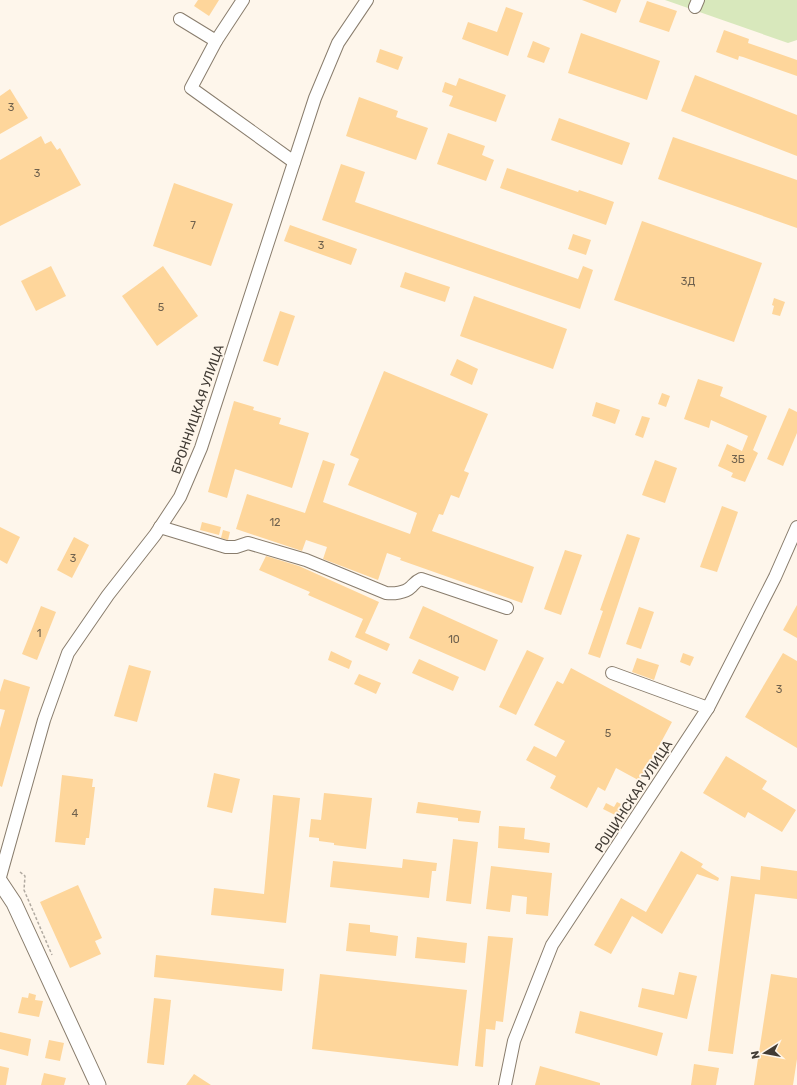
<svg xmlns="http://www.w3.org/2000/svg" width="797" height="1085" font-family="Rubik,sans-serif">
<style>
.green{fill:#d8e8bc}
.building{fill:#fed69b}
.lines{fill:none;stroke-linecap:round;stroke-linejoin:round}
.minor-casing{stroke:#897d6d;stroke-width:14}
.major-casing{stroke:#897d6d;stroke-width:17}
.path{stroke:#b1aaa1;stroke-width:1.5;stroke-dasharray:3 2;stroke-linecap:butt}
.minor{stroke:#fff;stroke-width:12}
.major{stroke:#fff;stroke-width:15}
.labels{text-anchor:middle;stroke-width:4;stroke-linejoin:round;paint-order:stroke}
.number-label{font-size:11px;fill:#70624e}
.street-label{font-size:13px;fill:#413b34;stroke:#fef6eb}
</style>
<rect width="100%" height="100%" fill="#fef6eb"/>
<path class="green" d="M665 0H797V40L788 43Z"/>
<g class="building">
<path d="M198 0H219L209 16 194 6Z"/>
<path d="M582 0H621L616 13Z"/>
<path d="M647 1 677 11 669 32 639 22Z"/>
<path d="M506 7 523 13 508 56 462 39 468 22 497 32Z"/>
<path d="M724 30 749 39 748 43 797 60V76L743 57 739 56 738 60 716 52Z"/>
<path d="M581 33 660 61 647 100 568 73Z"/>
<path d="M533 41 550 48 544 63 527 57Z"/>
<path d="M380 49 403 57 398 70 376 62Z"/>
<path d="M695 75 797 115V156L681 111Z"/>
<path d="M459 78 506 95 496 122 449 106 453 96 442 92 445 82 456 86Z"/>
<path d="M10 89 28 118 0 134V96Z"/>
<path d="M359 97 398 111 396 117 428 128 416 160 346 136Z"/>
<path d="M559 118 630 143 622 165 551 140Z"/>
<path d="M448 133 485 146 482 155 494 160 486 181 437 164Z"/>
<path d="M41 136 45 144 51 141 57 150 60 148 81 185 0 226V160Z"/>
<path d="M673 137 797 180V228L658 179Z"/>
<path d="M341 164 365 172 355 202 578 279 583 266 593 270 580 309 322 220Z"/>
<path d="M507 168 578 192 579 190 614 202 606 225 500 188Z"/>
<path d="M174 183 233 204 211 266 153 246Z"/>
<path d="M642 221 762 263 734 342 614 300Z"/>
<path d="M290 225 357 249 351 265 284 241Z"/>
<path d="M573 234 591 240 586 255 568 249Z"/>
<path d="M51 266 66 296 36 311 21 281Z"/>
<path d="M163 266 198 316 157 346 122 296Z"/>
<path d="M405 272 450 287 445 302 400 287Z"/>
<path d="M474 296 567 329 553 369 460 336Z"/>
<path d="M774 298 785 302 780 316 772 314 774 306 772 305Z"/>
<path d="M280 311 295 316 278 366 263 361Z"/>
<path d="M457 359 478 369 472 385 450 375Z"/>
<path d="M384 371 488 414 464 471 469 473 459 498 451 495 443 515 439 514 432 531 534 567 522 603 400 560 401 558 387 553 378 580 323 559 327 547 306 540 302 551 236 529 247 494 305 513 323 460 335 464 323 502 410 534 417 513 348 485 359 459 350 455Z"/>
<path d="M698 379 723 387 720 396 767 416 753 450 758 453 745 482 731 477 733 473 718 466 727 444 742 451 748 436 711 420 709 428 684 419Z"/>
<path d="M662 393 670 396 666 407 658 404Z"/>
<path d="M234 401 254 407 253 410 281 418 279 424 309 433 292 488 235 469 227 498 208 492Z"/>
<path d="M596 402 620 410 615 424 592 416Z"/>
<path d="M789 408 797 412V433L783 466 767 459Z"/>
<path d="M642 416 650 418 643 438 635 435Z"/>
<path d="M655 460 677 468 665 503 642 495Z"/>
<path d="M722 506 738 512 717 572 700 567Z"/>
<path d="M202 522 221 527 219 535 200 530Z"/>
<path d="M0 527 20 537 7 564 0 560Z"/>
<path d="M223 530 230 532 228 540 221 538Z"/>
<path d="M627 534 640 538 600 658 588 654 603 611 600 610Z"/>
<path d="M74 537 89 545 72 578 57 570Z"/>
<path d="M565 550 582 555 561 615 544 609Z"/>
<path d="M266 556 299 566 379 602 365 633 390 644 387 651 355 637 363 619 308 595 310 592 259 570Z"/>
<path d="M797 605V638L783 630Z"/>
<path d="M41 606 56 612 37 660 22 654Z"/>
<path d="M423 606 498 640 485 671 409 638Z"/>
<path d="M639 607 654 612 641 649 626 644Z"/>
<path d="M527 650 544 658 516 715 499 707Z"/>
<path d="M331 651 352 661 349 669 328 660Z"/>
<path d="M683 653 694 657 690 666 680 662Z"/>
<path d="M783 653 797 661V748L745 717Z"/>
<path d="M637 658 659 665 654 680 632 672Z"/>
<path d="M419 659 459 677 453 691 412 673Z"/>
<path d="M129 665 151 671 137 722 114 716Z"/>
<path d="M571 668 672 722 640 781 616 768 605 791 598 787 587 808 550 788 556 776 526 760 534 746 556 757 565 741 534 725 557 681 563 684Z"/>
<path d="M359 674 381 683 376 694 354 684Z"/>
<path d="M4 679 30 687 2 787 0 786V728L5 710 0 709V692Z"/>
<path d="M726 756 767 781 762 789 796 810 782 832 748 812 745 818 703 793Z"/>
<path d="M214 773 240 779 232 813 207 807Z"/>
<path d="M62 775 93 779 92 787H95L89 838H86L85 845 55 842Z"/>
<path d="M324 793 372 798 366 849 334 845V843L319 841V838L309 837 311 819 321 820Z"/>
<path d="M273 795 300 798 286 923 211 915 214 888 264 894Z"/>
<path d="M418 802 481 811 479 823 458 821V818L416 813Z"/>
<path d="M617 802 625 806 619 817 603 809 606 803 614 807Z"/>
<path d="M499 826 525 828 524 839 550 843 549 853 498 848Z"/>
<path d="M453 839 478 842 471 904 446 901Z"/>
<path d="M681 851 703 864 701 867 719 878 718 881 697 874 662 934 632 916 611 954 594 945 621 898 646 912Z"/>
<path d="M403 859 437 863 436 871H432L429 898 330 887 333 861 402 868Z"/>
<path d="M491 866 552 873 548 916 526 914 527 897 512 895 510 912 486 909Z"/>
<path d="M761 866 797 871V899L755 894 733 1054 708 1051 731 876 760 880Z"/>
<path d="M78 885 102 938 95 941 101 954 70 968 40 902Z"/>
<path d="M349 923 370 925V932L398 936 396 956 346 951Z"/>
<path d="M488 936 513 938 503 1022 496 1021 495 1030 486 1029 483 1067 475 1066Z"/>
<path d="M417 937 467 943 465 963 415 958Z"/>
<path d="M156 955 284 969 282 991 154 977Z"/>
<path d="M679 972 697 976 687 1019 638 1007 642 988 674 995Z"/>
<path d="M320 974 467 990 458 1066 312 1049Z"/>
<path d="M771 974 797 978V1059L793 1085H754Z"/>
<path d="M29 993 36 995 35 1000 43 1001 39 1017 18 1013 22 997 28 998Z"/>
<path d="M154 998 171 1000 164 1065 147 1063Z"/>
<path d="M580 1011 663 1033 657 1056 575 1033Z"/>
<path d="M0 1032 31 1039 28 1056 0 1049Z"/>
<path d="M49 1040 64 1043 60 1061 45 1058Z"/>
<path d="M694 1064 719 1068 716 1085H691Z"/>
<path d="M0 1066 9 1068 6 1085H0Z"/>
<path d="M540 1066 600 1083V1085H535Z"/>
<path d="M44 1073 66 1078 64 1085H41Z"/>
<path d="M194 1074 211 1085H186Z"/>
</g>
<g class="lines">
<g class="minor-casing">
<g id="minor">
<path d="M695 7 698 0"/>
<path d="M180 19 216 41 191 88 294 162"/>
<path d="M216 41 243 0"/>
<path d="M160 527 226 547H236L248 543 306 560 386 593C393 594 405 593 411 587 414 584 416 581 421 579L507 608"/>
<path d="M612 673 708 708"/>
<path d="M0 877 44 720 68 653 108 595 155 535 180 497 201 448 315 98 338 43 367 0"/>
<path d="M505 1085 514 1041 552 945 708 708 775 577 797 527"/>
</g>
</g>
<g class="major-casing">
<path id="major" d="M0 882 14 903 98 1085"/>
</g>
<path class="path" d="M20 872 25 876 24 890 52 955"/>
<use href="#minor" class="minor"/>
<use href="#major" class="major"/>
</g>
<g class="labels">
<g class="number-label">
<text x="11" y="111">3</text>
<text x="37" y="177">3</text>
<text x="193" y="229">7</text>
<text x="321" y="249">3</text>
<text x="688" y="285">3Д</text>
<text x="161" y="311">5</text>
<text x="738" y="463">3Б</text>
<text x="275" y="526">12</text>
<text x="73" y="562">3</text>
<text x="39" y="637">1</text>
<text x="454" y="643">10</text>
<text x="779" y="693">3</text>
<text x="608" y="737">5</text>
<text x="75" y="817">4</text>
</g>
<g class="street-label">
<text transform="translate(197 409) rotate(-71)" y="5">БРОННИЦКАЯ УЛИЦА</text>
<text transform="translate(633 796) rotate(-57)" y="5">РОЩИНСКАЯ УЛИЦА</text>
</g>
</g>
<g transform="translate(765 1053) rotate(259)" stroke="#fef6eb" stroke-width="3" paint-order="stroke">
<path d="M0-3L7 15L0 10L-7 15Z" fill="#413b34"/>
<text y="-6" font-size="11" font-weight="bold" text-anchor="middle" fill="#413b34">N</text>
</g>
</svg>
